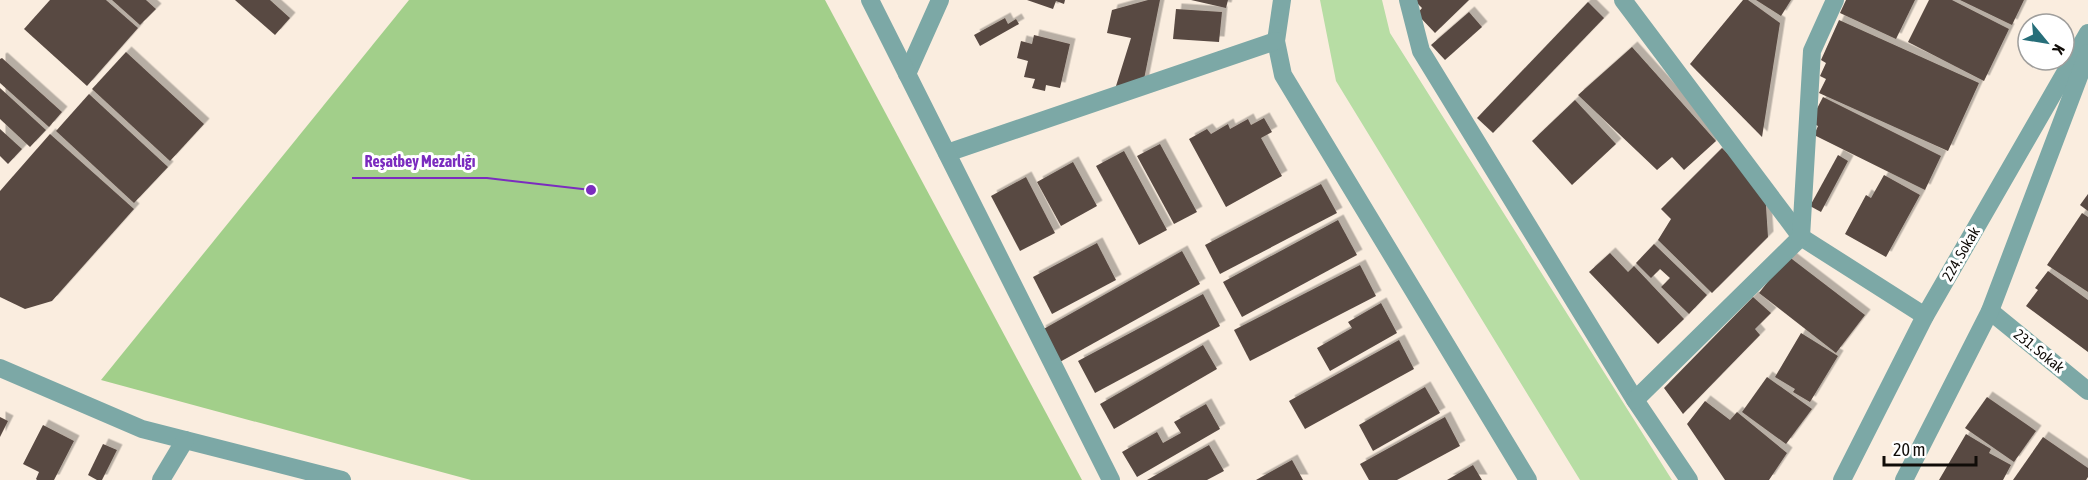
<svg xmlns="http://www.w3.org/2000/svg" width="2088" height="480" font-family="'Asap Condensed',sans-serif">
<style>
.green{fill:#b7dda4}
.forest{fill:#a2cf8a}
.building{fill:#584942;filter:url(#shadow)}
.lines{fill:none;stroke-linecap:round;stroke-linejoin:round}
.minor{stroke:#7ca8a6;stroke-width:18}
.tertiary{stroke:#7ca8a6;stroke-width:18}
.labels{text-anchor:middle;stroke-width:6;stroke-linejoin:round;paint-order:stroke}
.street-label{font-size:15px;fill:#100c08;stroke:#fff}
.leader{fill:none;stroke:#7b2cbf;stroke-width:2}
.callout-dot{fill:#7b2cbf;stroke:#fff;stroke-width:2}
.callout-label{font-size:16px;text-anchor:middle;font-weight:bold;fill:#7b2cbf;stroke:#fff;stroke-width:6;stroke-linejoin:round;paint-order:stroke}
</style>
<defs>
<filter id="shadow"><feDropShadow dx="5.5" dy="-5.5" stdDeviation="0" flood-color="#0004"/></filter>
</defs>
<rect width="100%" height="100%" fill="#faeddf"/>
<path class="green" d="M1320 0H1382L1390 33 1672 480H1580L1336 81Z"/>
<path class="forest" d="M409 0H825L1082 480H471L101 380Z"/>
<g class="building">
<path d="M50 0H106L138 28 87 86 24 29Z"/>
<path d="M112 0H146L156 9 140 25Z"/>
<path d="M235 0H270L290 18 275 35Z"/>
<path d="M1027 0H1065L1064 4 1056 1 1053 9Z"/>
<path d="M1148 0H1160L1143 84 1116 86 1131 38 1107 33 1112 10Z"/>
<path d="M1191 0H1228L1226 8Z"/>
<path d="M1414 0H1469L1435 33 1417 14 1422 8Z"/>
<path d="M1743 0H1748L1780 23 1762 137 1690 64Z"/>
<path d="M1756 0H1791L1781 16Z"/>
<path d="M1846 0H1915L1896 39 1840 13Z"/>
<path d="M1929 0H1952L2009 29 1984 81 1908 42Z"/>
<path d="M1960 0H2024L2012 25Z"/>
<path d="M1588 2 1604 18 1493 133 1477 118Z"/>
<path d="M1176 9 1222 12 1219 42 1173 39Z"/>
<path d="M1469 12 1482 27 1445 60 1431 45Z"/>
<path d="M1005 18 1008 24 1016 19 1019 24 980 46 974 35Z"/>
<path d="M1839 20 1979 83 1948 151 1819 93 1826 79 1820 76 1826 63 1821 60Z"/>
<path d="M1034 35 1070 44 1060 88 1046 85 1045 91 1032 88 1035 79 1024 77 1028 61 1017 58 1021 41 1032 44Z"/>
<path d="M1632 47 1716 141 1684 170 1672 157 1657 170 1578 95Z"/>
<path d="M126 52 204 124 170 161 92 89Z"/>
<path d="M2 58 62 112 49 127 0 83V59Z"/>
<path d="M0 88 46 130 30 147 0 119Z"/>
<path d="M89 94 168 167 134 203 56 131Z"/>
<path d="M1823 97 1941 156 1925 190 1814 135 1818 126 1810 122Z"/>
<path d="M1575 100 1616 144 1572 185 1532 141Z"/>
<path d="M1264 118 1272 132 1261 138 1282 176 1226 207 1189 139 1207 129 1211 134 1228 124 1230 129 1248 119 1251 125Z"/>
<path d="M0 129 22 149 8 164 0 156Z"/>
<path d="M50 134 134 209 52 301 25 309 0 297V191Z"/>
<path d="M1160 144 1197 212 1174 224 1137 156Z"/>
<path d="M1722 148 1765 191 1768 237 1712 293 1658 240 1671 219 1661 209Z"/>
<path d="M1124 151 1167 230 1139 245 1096 166Z"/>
<path d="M1838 155 1848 161 1821 212 1810 206Z"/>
<path d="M1073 162 1097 206 1061 226 1037 182Z"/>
<path d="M1884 175 1920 195 1886 257 1845 234 1866 195 1871 198Z"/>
<path d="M1026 177 1055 233 1020 251 991 196Z"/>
<path d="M1321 184 1337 213 1220 274 1205 245Z"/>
<path d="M2088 194V211L2080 205Z"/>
<path d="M2082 213 2088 217V292L2047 265Z"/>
<path d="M1338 220 1357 255 1242 317 1223 282Z"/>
<path d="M1097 243 1116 280 1052 314 1033 277Z"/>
<path d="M1654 244 1707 295 1689 314 1661 287 1670 278 1660 269 1651 278 1636 263Z"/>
<path d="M1182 251 1200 284 1058 363 1040 331Z"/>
<path d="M1610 253 1628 272 1634 266 1684 319 1658 344 1589 272Z"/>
<path d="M1788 256 1865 315 1836 353 1759 293Z"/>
<path d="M1360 265 1376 296 1250 361 1234 330Z"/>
<path d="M2048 271 2088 300V352L2026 306 2038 290 2035 288Z"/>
<path d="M1203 294 1220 326 1095 393 1078 361Z"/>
<path d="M1753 297 1771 313 1755 329 1760 335 1683 414 1664 388Z"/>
<path d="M1381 303 1397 333 1330 371 1317 348 1352 328 1348 322Z"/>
<path d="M1801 333 1838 356 1810 402 1793 392 1795 389 1775 377Z"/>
<path d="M1399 340 1414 369 1305 429 1289 401Z"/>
<path d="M1203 345 1217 369 1114 429 1100 404Z"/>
<path d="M1767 377 1812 409 1786 444 1742 412Z"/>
<path d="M1425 387 1440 413 1373 451 1359 425Z"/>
<path d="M1987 397 2036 431 2014 462 1965 428Z"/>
<path d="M1705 401 1730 420 1737 412 1787 453 1769 480H1725L1687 424Z"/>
<path d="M1206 404 1220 429 1137 477 1122 452 1157 432 1163 443 1181 433 1174 422Z"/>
<path d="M0 417 8 421 0 437Z"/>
<path d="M1445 417 1460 446 1397 480H1369L1360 464Z"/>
<path d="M43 425 74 441 54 480H37L36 479 39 472 23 464Z"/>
<path d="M1966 434 1991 449 1989 453 2011 465 2003 480H1939Z"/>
<path d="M2043 437 2088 468V477L2086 480H2013Z"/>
<path d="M103 444 117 450 102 480H97L88 475Z"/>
<path d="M1209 445 1224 471 1207 480H1147Z"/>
<path d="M1292 460 1303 480H1256Z"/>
<path d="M1473 465 1482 480H1447Z"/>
</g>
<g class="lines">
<g class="minor">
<path d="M1282 0 1276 41 1283 75 1528 480"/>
<path d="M1408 0 1421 51 1635 400 1689 480"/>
<path d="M1623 0 1801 237 1925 316"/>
<path d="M907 74 940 0"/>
<path d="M947 153 1276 41"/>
<path d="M1990 311 2088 391"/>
<path d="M0 368 142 429 342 480"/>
<path d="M1635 400 1801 237 1812 51 1835 0"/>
<path d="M161 480 185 440"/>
<path d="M1842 480 1925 316 2088 33"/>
<path d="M1904 480 1990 311 2088 53"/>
</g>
<path class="tertiary" d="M870 0 1111 480"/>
</g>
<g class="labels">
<g class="street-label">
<text transform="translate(1961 254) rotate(-60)" y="5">224. Sokak</text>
<text transform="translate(2039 351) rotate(39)" y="5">231. Sokak</text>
</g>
</g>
<path class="leader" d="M591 190L487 178H352"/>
<circle class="callout-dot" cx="591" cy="190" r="6"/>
<g class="callout-label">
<text x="420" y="167">Reşatbey Mezarlığı</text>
</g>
<g transform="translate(2046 42) rotate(120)"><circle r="28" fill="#ffffff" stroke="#9f9e9c" stroke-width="1.5"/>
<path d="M0-4.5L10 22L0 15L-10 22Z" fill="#266e79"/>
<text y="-9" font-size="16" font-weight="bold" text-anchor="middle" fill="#100c08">K</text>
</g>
<path d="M1884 456v9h92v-9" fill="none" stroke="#100c08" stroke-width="3"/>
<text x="1893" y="456" font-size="18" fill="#100c08" stroke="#ffffff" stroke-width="4.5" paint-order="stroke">20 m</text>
</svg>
